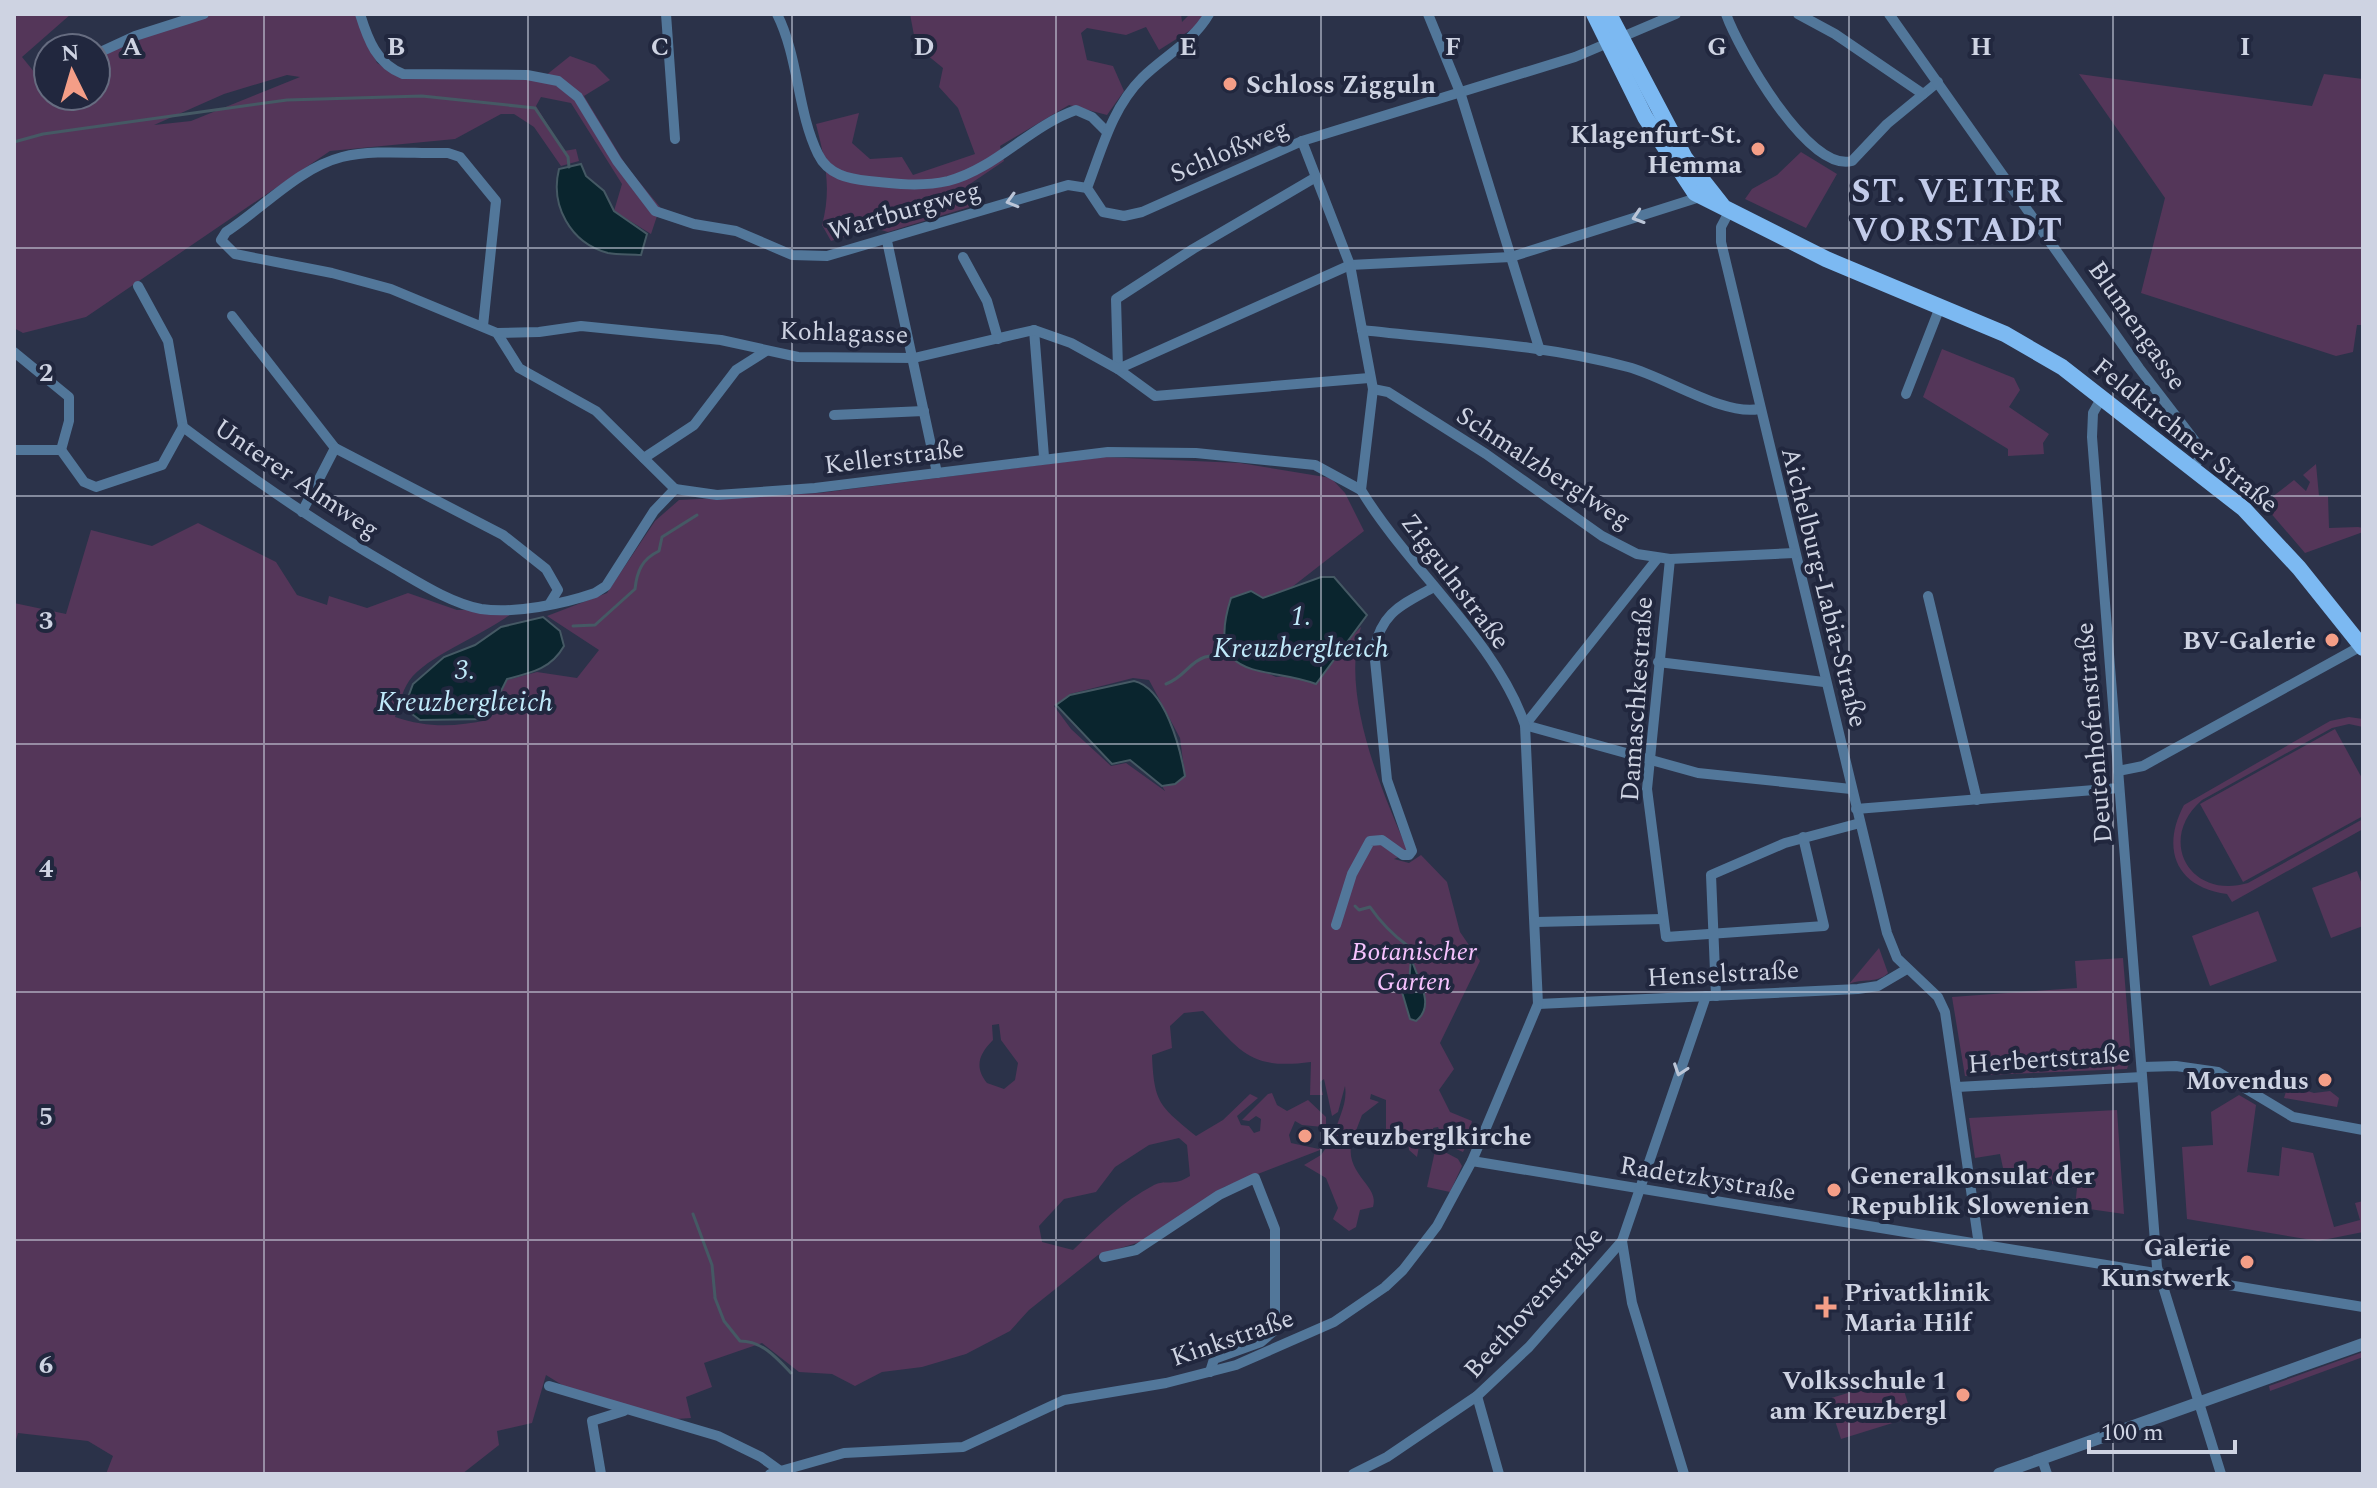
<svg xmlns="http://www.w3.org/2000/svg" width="2377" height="1488" font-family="Spectral,serif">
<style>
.green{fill:#543659;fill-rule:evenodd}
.water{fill:#0a252e;stroke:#455964;stroke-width:2}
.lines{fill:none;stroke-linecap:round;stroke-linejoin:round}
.stream{stroke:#455964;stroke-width:3}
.minor{stroke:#52779a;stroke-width:10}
.tertiary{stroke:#52779a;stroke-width:12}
.primary{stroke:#7cb9f2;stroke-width:16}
.oneway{stroke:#bbc5d7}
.grid{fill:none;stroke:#ced3e2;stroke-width:2;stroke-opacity:0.55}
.poi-dot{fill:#f49e87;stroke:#21273e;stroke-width:3}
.labels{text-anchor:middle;stroke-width:8;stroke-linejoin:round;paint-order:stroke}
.poi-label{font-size:26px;font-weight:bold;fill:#ced3e2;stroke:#21273e;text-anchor:end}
.street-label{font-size:26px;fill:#ced3e2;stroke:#21273e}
.park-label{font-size:26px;font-style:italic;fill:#f6c2fe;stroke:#21273e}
.water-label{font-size:28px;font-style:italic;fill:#c0eafa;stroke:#21273e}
.district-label{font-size:34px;font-weight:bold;letter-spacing:2px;fill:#c2cbe9;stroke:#21273e}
.grid-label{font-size:26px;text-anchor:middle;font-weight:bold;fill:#ced3e2;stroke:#21273e;stroke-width:8;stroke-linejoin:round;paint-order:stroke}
</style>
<rect width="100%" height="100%" fill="#2b3249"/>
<g class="green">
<path d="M14 14H71L22 57 48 89V96H96V58L109 49 214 14H355L377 63 404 78 540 80 570 56 595 65 610 80 584 96 627 167 660 207 651 234 614 211 622 184 571 103 541 97 536 106 564 151 576 149 579 161 561 166 534 127 514 114H501L455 139 330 151 86 317 23 333 14 328ZM287 75 300 77 191 121 154 125 224 94Z"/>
<path d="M910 14H1181L1182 22 1190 14H1207L1197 26 1159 50 1146 27 1126 35 1087 28 1081 33 1087 60 1113 66 1124 91 1107 115 1069 105 1000 146 1004 161 970 184 976 205 888 232 874 228 831 241 822 225C832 188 825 160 816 124L859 113 852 143 870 159 902 157 913 175 975 154 958 108 939 87 943 68 916 46Z"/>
<path d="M2079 74 2312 106 2324 74 2363 79V325H2357L2353 352 2336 356 2141 293 2165 198Z"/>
<path d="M1801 152 1837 174 1806 228 1745 199 1752 189 1777 175Z"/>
<path d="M1942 349 2014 378 2020 390 2009 407 2049 434 2043 443 2044 454 2008 456V449L1923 397Z"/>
<path d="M1104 457 1240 463 1331 478 1345 493 1364 531 1292 587 1263 598 1225 633 1233 657 1276 677 1295 675 1316 683C1332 665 1343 643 1361 627 1340 694 1381 790 1409 853L1394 859 1409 863 1421 855 1447 882 1460 932 1480 961 1440 1043 1454 1069 1439 1090 1450 1112 1472 1121 1470 1128 1474 1130 1463 1152 1445 1144 1438 1127 1433 1128 1437 1141H1420L1417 1157 1409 1150 1408 1140 1386 1137V1100L1371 1094 1370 1099 1379 1102 1362 1115 1352 1141 1334 1137C1337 1119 1348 1105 1345 1086L1338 1112 1332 1116 1324 1079 1320 1082 1323 1095H1310L1311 1062C1250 1070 1241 1052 1203 1011L1184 1013 1170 1026 1172 1048 1152 1055C1154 1104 1160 1106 1196 1136L1223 1120 1250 1094 1258 1098 1237 1116 1241 1125 1249 1126 1254 1133 1260 1131 1261 1119 1256 1116 1249 1121 1242 1120 1268 1094 1272 1093 1277 1105 1287 1111 1308 1100 1326 1117V1135H1322L1323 1127 1302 1125 1295 1121 1289 1135 1291 1143 1319 1149 1321 1141 1320 1150 1224 1187 1140 1242 1098 1255 1029 1310 1010 1331 966 1354 922 1367 882 1372 855 1386 832 1374 799 1372 762 1343 704 1363 712 1387 686 1397 691 1418 676 1419 567 1388 546 1375 532 1423 497 1431 499 1445 462 1474H106L113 1456 88 1441 18 1433 14 1447V603L66 614 91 530 152 546 198 523 276 562 297 595 327 605 329 596 367 608 408 593 457 610H516C488 634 428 654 409 681 402 691 399 706 395 717 428 728 454 727 488 720L507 680 537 672 577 678 599 650 547 616 607 593 655 521 679 500 819 493ZM1133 678 1149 680 1180 738 1185 776 1175 784 1162 786 1165 791 1126 763 1111 766 1071 729 1054 706 1070 694ZM999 1024 1001 1040 1018 1063 1015 1080 1004 1089 987 1083C974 1067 979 1054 993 1040L992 1025ZM1179 1138 1187 1145 1190 1176C1173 1187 1167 1179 1154 1185 1123 1201 1098 1226 1073 1250L1042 1242 1039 1226 1064 1199 1096 1192 1115 1167 1149 1145Z"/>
<path d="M2316 464 2319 496H2328L2329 528 2358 527 2363 528V532L2305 553 2263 504 2294 480 2306 491 2310 482 2303 475Z"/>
<path d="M2349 717 2363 719V727L2349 724 2332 728 2202 800C2156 840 2190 900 2248 883L2363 819V829L2232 902 2227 894C2175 887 2161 848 2184 805L2330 721Z"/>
<path d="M2335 729 2363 780V816L2243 882 2200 804Z"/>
<path d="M2357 871 2363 887V926L2331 938 2312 888Z"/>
<path d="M2258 911 2277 961 2210 986 2192 936Z"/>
<path d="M1879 948 1888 973C1877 984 1862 978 1849 984Z"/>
<path d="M2123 958 2131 1057 2127 1069 1965 1076 1952 997 2077 988 2075 961Z"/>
<path d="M2288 1085 2314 1093 2330 1091 2339 1098 2337 1107 2284 1098Z"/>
<path d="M2239 1095 2256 1105 2247 1172 2279 1176 2282 1147 2313 1153 2334 1227 2360 1220 2355 1203 2363 1201V1232L2318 1241 2187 1219 2182 1147 2213 1145 2211 1112Z"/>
<path d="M2117 1110 2124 1214 2075 1207 2077 1188 2026 1179 2006 1182 2000 1154 1975 1158 1969 1118Z"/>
<path d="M1330 1142 1351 1146C1347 1175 1380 1187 1373 1207L1360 1210 1356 1227 1349 1231 1333 1219 1338 1208 1326 1178 1304 1165 1321 1155Z"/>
<path d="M1441 1150 1458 1159 1462 1166 1450 1192 1427 1187 1435 1151Z"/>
<path d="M2363 1352V1357L2270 1391 2269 1386Z"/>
<path d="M1900 1377 1912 1417 1841 1439 1828 1399Z"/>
</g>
<g class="water">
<path d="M581 164 586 176 604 191 614 211 647 234 641 255C631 254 618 255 608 253 570 243 550 205 559 169Z"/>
<path d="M1321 577H1334L1367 615 1316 684C1268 665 1203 685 1231 598L1251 591 1263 598Z"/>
<path d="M543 617 560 631 564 646C551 669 531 673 507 679L487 719 420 720 404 708 413 684 444 657 475 645 501 627Z"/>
<path d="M1134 681C1165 688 1180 747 1185 776L1175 784 1162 786 1130 760 1112 764 1056 705 1070 695Z"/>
<path d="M1411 957C1416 978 1437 1004 1416 1021L1410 1019 1402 992 1409 984Z"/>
</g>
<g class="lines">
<g class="stream">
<path d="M14 142 43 134 287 100 422 96 535 108 568 157 569 167"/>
<path d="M573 626 595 625 635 589C637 571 642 559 659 551L662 537 697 515"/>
<path d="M1166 684C1185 677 1189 662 1205 657 1215 654 1223 658 1233 657"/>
<path d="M1355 906 1359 910 1370 907C1381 923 1393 935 1408 946L1410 957"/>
<path d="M693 1214 712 1265 715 1297"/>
<path d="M715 1298 724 1321 740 1341C762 1341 776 1357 791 1373"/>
</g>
<g class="minor">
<path d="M360 14C368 40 377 64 403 74L527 75 558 81 578 97 617 161 655 211 694 224 736 231 792 255 827 256 1068 185 1087 188"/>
<path d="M666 14 675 139"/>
<path d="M777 14C799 58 797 111 818 154 828 175 849 179 869 181 895 184 922 187 948 181 995 169 1030 126 1076 110L1092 117 1106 131"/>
<path d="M1209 14C1193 42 1164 56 1142 78 1112 108 1102 149 1087 188L1103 212 1124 216 1142 212 1302 141 1575 57 1676 14"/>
<path d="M1428 14 1460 92 1540 351"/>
<path d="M1726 14C1738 48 1808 173 1852 161L1887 124 1938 82"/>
<path d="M1798 14 1835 34 1923 94"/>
<path d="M1889 14 2139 368 2198 445 2200 458 2193 468"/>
<path d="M96 54 135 36 204 14"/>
<path d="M1316 177 1193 249 1116 299 1118 369 1155 396 1369 378"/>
<path d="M1729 212 1721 227V242L1887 933 1897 958 1938 997 1945 1012 1979 1245"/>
<path d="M887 241 937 473"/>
<path d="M963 257 987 301 998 339"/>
<path d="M138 286 168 341 183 427C251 478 319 525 392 567 418 582 450 603 481 609 515 614 563 604 595 593L606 586 654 511 675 489"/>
<path d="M232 316 335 448 503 535 546 569 558 590 550 603"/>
<path d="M483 326 496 201 460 157 448 153C414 154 375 149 342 157 299 168 263 208 226 232L221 240 235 254 332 273 391 289 497 333 519 368 596 411 675 489"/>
<path d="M1034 330 1044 457"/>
<path d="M1362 330C1450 340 1542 344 1628 367 1666 377 1723 416 1759 409"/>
<path d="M497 333 539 332 581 326 721 340 798 357 914 358 1034 330 1071 343 1118 369 1350 265 1511 257 1703 196"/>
<path d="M14 352 69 397V421L61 450"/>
<path d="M1373 389 1388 392 1486 454 1602 536 1637 554 1670 559 1794 553"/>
<path d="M1906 394 1940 307"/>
<path d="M2102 397 2093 413 2092 437 2157 1267 2221 1474"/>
<path d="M834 415 924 411"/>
<path d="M14 450H61L84 482 96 487 162 465 183 427"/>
<path d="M644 458 694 425 736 370 766 351"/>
<path d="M675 489 717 495 815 488 1108 452 1196 453 1315 465 1361 490"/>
<path d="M302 512 335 448"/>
<path d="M1670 559 1647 789 1666 937 1824 926 1803 837"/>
<path d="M1928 596 1977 800"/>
<path d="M1658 662 1824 682"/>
<path d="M1525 725 1698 773 1851 789"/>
<path d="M1525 725 1657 559"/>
<path d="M2118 771 2143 766 2363 645"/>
<path d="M1856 809 2119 788"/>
<path d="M1536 922 1662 919"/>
<path d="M1336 925 1352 874 1370 841 1382 840 1403 855H1409L1412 851 1387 780 1374 650C1382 611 1402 605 1434 587"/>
<path d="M1716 996 1711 875 1785 843 1860 823"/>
<path d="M1538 1004 1858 989 1878 986 1907 969"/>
<path d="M2142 1067 2176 1066 2218 1072 2293 1117 2363 1130"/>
<path d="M1957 1087 2142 1077"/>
<path d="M1472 1161 2363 1307"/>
<path d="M1622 1241 1632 1303 1684 1474"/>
<path d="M1104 1257 1136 1250 1219 1195 1255 1178 1275 1229V1330L1261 1342 1214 1359 1210 1372"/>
<path d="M549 1386 718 1436 761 1457 779 1470"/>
<path d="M1477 1396 1499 1474"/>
<path d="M2042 1459 2047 1474"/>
<path d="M601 1474 592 1421 624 1411"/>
<path d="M770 1474 844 1453 963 1447 1064 1400 1166 1383 1236 1365 1334 1322 1385 1287 1403 1270 1437 1226 1472 1161 1538 1004 1525 725C1495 639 1408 568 1361 490L1373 389 1350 265 1302 141"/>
<path d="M1353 1474 1387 1457 1477 1396 1529 1347 1622 1241 1706 996"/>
</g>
<path class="tertiary" d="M1999 1474 2363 1344"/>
<g class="primary">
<path d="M1594 14 1645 117 1695 193 1826 259 2005 334 2062 367 2244 509 2299 568 2363 648"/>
<path d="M1609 14 1685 158 1722 205"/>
</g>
</g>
<defs><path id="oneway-chevron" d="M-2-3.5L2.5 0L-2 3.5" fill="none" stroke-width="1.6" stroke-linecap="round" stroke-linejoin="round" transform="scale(2)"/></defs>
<g class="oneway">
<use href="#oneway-chevron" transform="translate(1012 201) rotate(164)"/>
<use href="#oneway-chevron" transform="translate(1638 217) rotate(162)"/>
<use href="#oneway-chevron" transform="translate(1680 1070) rotate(109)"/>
</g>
<path class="grid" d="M264 14V1474M528 14V1474M792 14V1474M1056 14V1474M1321 14V1474M1585 14V1474M1849 14V1474M2113 14V1474M14 248H2363M14 496H2363M14 744H2363M14 992H2363M14 1240H2363"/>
<g class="poi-dot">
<circle cx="1230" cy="84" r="8"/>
<circle cx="1758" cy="149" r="8"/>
<circle cx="2332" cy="640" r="8"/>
<circle cx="2325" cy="1080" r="8"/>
<circle cx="1305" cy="1136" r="8"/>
<circle cx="1834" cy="1190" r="8"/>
<circle cx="2247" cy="1262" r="8"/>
<path d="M1822 1295h8v8h8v8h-8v8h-8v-8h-8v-8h8z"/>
<circle cx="1963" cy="1395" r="8"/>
</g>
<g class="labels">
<g class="poi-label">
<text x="1246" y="93" text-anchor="start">Schloss Zigguln</text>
<text x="1742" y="143">Klagenfurt-St.<tspan x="1742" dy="30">Hemma</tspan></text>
<text x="2316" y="649">BV-Galerie</text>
<text x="2309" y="1089">Movendus</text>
<text x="1321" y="1145" text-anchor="start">Kreuzberglkirche</text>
<text x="1850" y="1184" text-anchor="start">Generalkonsulat der<tspan x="1850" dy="30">Republik Slowenien</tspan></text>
<text x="2231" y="1256">Galerie<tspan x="2231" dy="30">Kunstwerk</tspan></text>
<text x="1844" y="1301" text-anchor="start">Privatklinik<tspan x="1844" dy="30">Maria Hilf</tspan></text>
<text x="1947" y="1389">Volksschule 1<tspan x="1947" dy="30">am Kreuzbergl</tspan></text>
</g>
<g class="street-label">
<text transform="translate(1229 150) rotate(-23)" y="9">Schloßweg</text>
<text transform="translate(904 210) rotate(-16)" y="9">Wartburgweg</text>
<text transform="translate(2138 325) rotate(55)" y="9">Blumengasse</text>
<text transform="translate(844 332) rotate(2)" y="9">Kohlagasse</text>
<text transform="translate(2186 435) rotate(39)" y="9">Feldkirchner Straße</text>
<text transform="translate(894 456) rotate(-7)" y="9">Kellerstraße</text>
<text transform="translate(1544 467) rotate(33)" y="9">Schmalzberglweg</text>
<text transform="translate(297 478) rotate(34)" y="9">Unterer Almweg</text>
<text transform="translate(1456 581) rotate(53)" y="9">Ziggulnstraße</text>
<text transform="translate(1825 587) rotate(76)" y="9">Aichelburg-Labia-Straße</text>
<text transform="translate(1636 699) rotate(-86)" y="9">Damaschkestraße</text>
<text transform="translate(2093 733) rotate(-95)" y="9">Deutenhofenstraße</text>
<text transform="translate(1723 973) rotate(-3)" y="9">Henselstraße</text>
<text transform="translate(2049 1058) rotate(-4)" y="9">Herbertstraße</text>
<text transform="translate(1708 1178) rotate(9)" y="9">Radetzkystraße</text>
<text transform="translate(1533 1302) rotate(-48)" y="9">Beethovenstraße</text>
<text transform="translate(1232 1337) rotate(-19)" y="9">Kinkstraße</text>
</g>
<g class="park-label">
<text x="1414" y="960">Botanischer<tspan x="1414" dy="30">Garten</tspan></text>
</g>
<g class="water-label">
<text x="1301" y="625">1.<tspan x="1301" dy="32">Kreuzberglteich</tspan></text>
<text x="465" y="679">3.<tspan x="465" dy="32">Kreuzberglteich</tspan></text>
</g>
<g class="district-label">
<text x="1958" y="202">ST. VEITER<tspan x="1958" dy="39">VORSTADT</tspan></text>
</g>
</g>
<g class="grid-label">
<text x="132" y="55">A</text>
<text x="396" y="55">B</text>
<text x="660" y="55">C</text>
<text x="924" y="55">D</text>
<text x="1188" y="55">E</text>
<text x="1453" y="55">F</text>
<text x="1717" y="55">G</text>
<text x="1981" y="55">H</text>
<text x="2245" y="55">I</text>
<text x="46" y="381">2</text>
<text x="46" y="629">3</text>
<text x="46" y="877">4</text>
<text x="46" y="1125">5</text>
<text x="46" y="1373">6</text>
</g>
<rect width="2377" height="1488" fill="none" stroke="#ced3e2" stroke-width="32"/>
<g transform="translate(72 72) rotate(355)"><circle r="38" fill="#21273e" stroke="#666c80" stroke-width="2"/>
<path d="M0-6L14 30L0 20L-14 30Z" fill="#f49e87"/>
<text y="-12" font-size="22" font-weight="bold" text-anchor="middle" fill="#ced3e2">N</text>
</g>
<path d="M2089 1440v12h146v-12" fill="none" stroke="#ced3e2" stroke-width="4"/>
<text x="2101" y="1440" font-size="24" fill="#ced3e2" stroke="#21273e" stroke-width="6" paint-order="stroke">100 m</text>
</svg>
